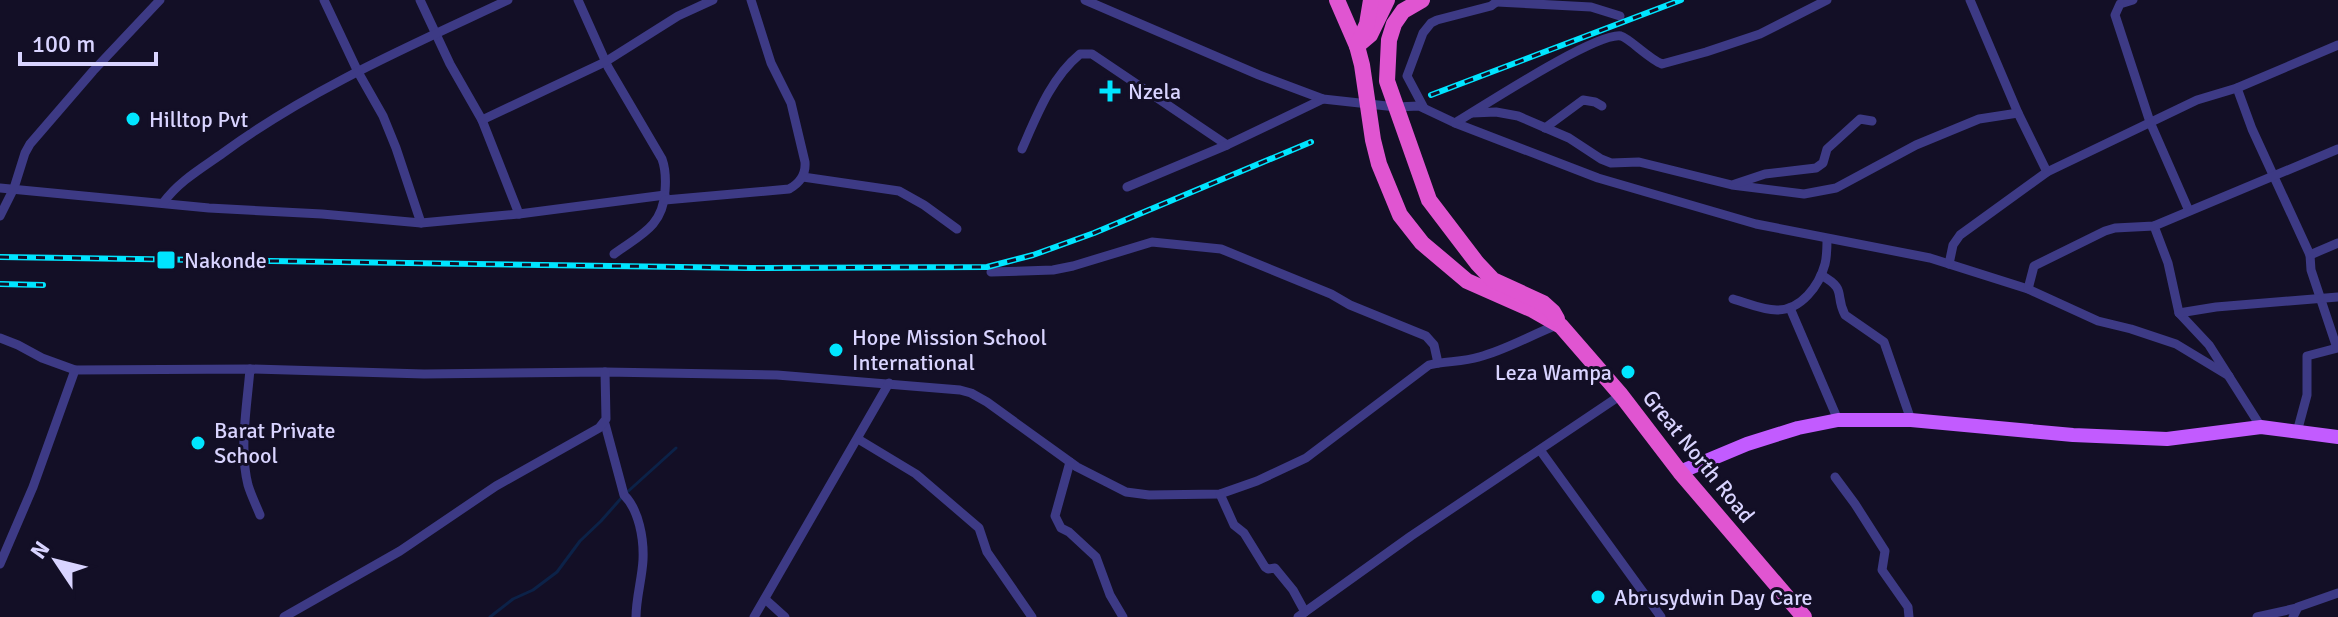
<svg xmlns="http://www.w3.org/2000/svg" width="2338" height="617" font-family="Signika,sans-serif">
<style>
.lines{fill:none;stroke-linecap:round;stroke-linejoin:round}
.stream{stroke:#0c2248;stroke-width:3}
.minor{stroke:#3d3a85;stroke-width:9}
.primary{stroke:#c25bff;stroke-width:14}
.trunk{stroke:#e055d1;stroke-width:16}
.rail-casing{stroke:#00e5ff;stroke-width:6}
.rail{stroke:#130f26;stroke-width:3;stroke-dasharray:9;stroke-linecap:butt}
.poi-dot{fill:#00e5ff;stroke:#130f26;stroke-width:3}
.labels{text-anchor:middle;stroke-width:6;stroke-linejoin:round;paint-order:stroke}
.poi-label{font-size:22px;fill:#d9d4ff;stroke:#130f26;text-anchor:start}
.street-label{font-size:22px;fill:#d9d4ff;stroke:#130f26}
</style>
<rect width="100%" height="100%" fill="#130f26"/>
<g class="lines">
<path class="stream" d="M490 617 513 599 533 590 557 572 580 541 601 521 624 495 676 448"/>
<g class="minor">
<path d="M324 0 358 72 383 116 396 148 421 223"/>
<path d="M420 0 450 64 482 120 519 214"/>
<path d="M578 0 608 67 662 159C666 170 666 179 665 191 663 227 640 235 614 254"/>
<path d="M1085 0 1259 75 1323 99 1396 107 1419 106 1455 123 1598 178 1756 224 1930 258 2028 289 2098 321 2131 329 2176 344 2229 376"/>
<path d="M1970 0 2018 113 2047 172"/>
<path d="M2133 0 2120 4 2115 15 2150 122 2189 211"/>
<path d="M1497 2 1591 7 1620 16"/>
<path d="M2237 88 2252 129 2310 255 2311 270 2337 348 2307 356V395L2297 432"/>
<path d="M1424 108 1407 76 1423 33 1431 23 1437 20 1491 6 1499 0"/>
<path d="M1472 113 1496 112 1518 116 1569 138 1601 159 1611 163 1639 162 1732 185 1804 194 1836 188 1916 145 1979 119 2018 113"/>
<path d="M482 120 605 62 678 16 713 0"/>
<path d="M1455 123C1482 107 1596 32 1621 36 1629 38 1649 59 1662 64L1706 52 1760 34 1827 0"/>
<path d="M1545 128 1583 100 1595 102 1602 106"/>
<path d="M1022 149C1037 115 1051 78 1080 54H1092L1227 145"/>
<path d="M803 177 899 191 924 205 957 229"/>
<path d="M1735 184 1765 174 1816 168 1823 163 1827 149 1860 119 1872 121"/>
<path d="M1127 187 1227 145 1323 99"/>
<path d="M0 188 209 208 322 214 421 223 519 214 665 195"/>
<path d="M665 200 789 189C800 183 806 175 805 162L791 103 771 63 751 0"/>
<path d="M163 203C179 181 202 168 223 153 310 89 410 46 508 0"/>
<path d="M0 216 14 188 25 153 30 144 93 71 160 0"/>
<path d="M2154 226 2168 263 2179 313 2209 345 2261 427"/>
<path d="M2310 255 2338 243"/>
<path d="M1949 264 1953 245 1960 235 2047 172 2197 100 2237 88 2338 45"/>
<path d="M991 272 1053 270 1073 266 1152 242 1221 249 1331 294 1350 305 1426 336 1434 345 1438 363"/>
<path d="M1821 275C1848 290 1834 294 1845 315L1884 342 1911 420"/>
<path d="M2028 289 2034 266 2105 231 2115 228 2154 226 2338 149"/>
<path d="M1733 299C1747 303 1762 310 1777 310 1801 310 1819 286 1825 264 1827 256 1827 247 1827 239"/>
<path d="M1790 308 1838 420"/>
<path d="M2179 313 2216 307 2338 297"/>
<path d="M0 338 18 345 42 358 75 370 250 369 424 374 605 372 777 375 960 390 971 393 987 402 1077 467 1126 492 1149 495 1220 494 1257 481 1306 458 1429 365C1445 361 1463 362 1479 357 1506 350 1531 335 1557 325"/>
<path d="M250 369C247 406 239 449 248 485 251 495 256 505 260 515"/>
<path d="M605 424 624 495C639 510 644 539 643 560 642 579 636 598 636 617"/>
<path d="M858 439 916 474 979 528 987 552 1032 617"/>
<path d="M1540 450 1661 617"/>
<path d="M1070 462 1055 516 1061 528 1069 532 1096 557 1110 595 1123 617"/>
<path d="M1835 477 1855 504 1885 551 1882 570 1908 607 1909 617"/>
<path d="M1220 494 1234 525 1244 533 1265 567 1268 569 1275 568 1293 590 1305 612"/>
<path d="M0 564 33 487 75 370"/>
<path d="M765 599 785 617"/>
<path d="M284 617 400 551 496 486 599 428 606 419 605 372"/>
<path d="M754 617 889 383"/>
<path d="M1298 617 1411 536 1621 395"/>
<path d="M2257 617 2297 608"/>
<path d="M2293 617 2298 607 2338 593"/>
</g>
<path class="primary" d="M1680 472 1747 444 1798 428 1838 420H1911L2073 435 2167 439 2261 427 2338 437"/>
<g class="trunk">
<path d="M1337 0 1357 46 1370 35 1387 0"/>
<path d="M1371 0 1367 24 1357 46 1362 65 1373 140 1379 164 1400 215 1422 243 1467 281 1533 310 1561 326 1621 395 1680 472 1804 617"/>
<path d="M1422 0 1403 11 1394 24 1389 40 1387 81 1429 200 1477 263 1493 280 1543 303 1553 312 1557 319"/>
</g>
<g class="rail-casing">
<g id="rail">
<path d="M1431 95 1681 0"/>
<path d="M0 257 750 268 987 267 1033 255 1094 233 1311 142"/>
<path d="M0 284 43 285"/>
</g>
</g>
<use href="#rail" class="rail"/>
</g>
<g class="poi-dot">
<path d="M1106 79h8v8h8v8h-8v8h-8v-8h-8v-8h8z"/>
<circle cx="133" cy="119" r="8"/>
<rect x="156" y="250" width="20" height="20" rx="4"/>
<circle cx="836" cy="350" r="8"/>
<circle cx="1628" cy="372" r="8"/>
<circle cx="198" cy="443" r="8"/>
<circle cx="1598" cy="597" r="8"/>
</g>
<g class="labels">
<g class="poi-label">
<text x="1128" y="99">Nzela</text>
<text x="149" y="127">Hilltop Pvt</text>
<text x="184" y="268">Nakonde</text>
<text x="852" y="345">Hope Mission School<tspan x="852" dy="25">International</tspan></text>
<text x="1612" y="380" text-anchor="end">Leza Wampa</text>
<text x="214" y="438">Barat Private<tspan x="214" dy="25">School</tspan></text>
<text x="1614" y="605">Abrusydwin Day Care</text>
</g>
<g class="street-label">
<text transform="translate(1699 456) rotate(51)" y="8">Great North Road</text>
</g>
</g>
<g transform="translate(56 561) rotate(305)" stroke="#130f26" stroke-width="6" paint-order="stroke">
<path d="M0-6L14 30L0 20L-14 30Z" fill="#d9d4ff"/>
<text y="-12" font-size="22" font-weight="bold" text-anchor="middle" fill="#d9d4ff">N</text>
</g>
<path d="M20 52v12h136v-12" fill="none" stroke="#d9d4ff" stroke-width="4"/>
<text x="32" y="52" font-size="24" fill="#d9d4ff" stroke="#130f26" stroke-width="6" paint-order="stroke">100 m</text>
</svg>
